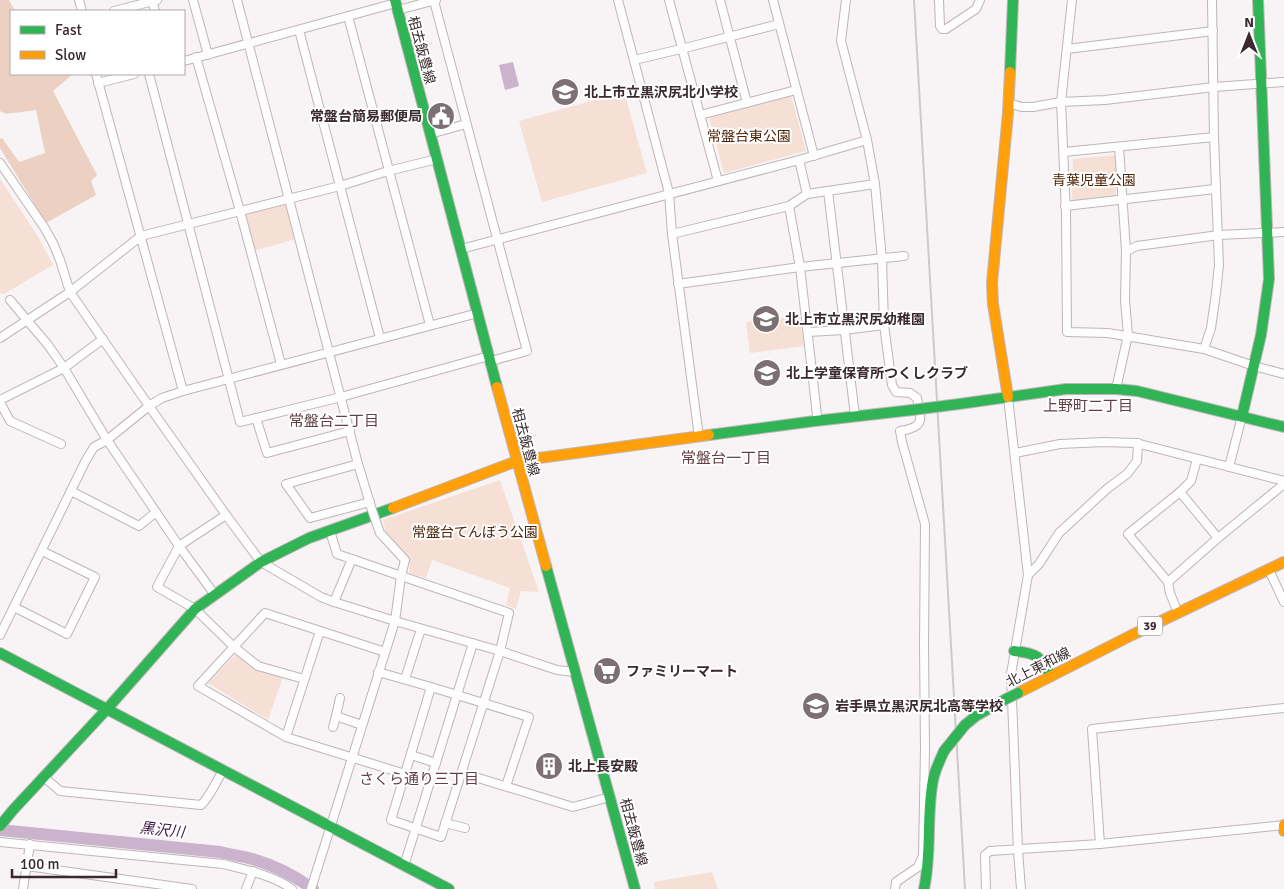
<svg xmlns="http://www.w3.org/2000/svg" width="1284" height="889" font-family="Signika,'Noto Sans JP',sans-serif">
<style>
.green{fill:#f6e0d5}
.forest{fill:#ecd1c3}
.water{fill:#cbb3ce}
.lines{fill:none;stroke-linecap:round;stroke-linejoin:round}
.river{stroke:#cbb3ce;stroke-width:12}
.street-casing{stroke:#bfb5b8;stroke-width:10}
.fast-casing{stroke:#bfb5b8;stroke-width:12}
.slow-casing{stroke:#bfb5b8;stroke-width:12}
.street{stroke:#fefdfd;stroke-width:8}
.fast{stroke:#30b455;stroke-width:10}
.slow{stroke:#ff9f0a;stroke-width:10}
.rail{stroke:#cdcacb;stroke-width:2}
.street-bridge-casing{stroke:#bfb5b8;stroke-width:10;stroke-linecap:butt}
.fast-bridge-casing{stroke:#bfb5b8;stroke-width:12;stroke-linecap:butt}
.street-bridge{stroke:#fefdfd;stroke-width:8}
.fast-bridge{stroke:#30b455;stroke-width:10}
.labels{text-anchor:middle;stroke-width:4;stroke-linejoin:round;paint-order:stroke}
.shield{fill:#fff;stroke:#756a6c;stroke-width:1}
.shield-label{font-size:12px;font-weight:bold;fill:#3a2a2d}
.street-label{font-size:14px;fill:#3a2a2d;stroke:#fff}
.poi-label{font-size:14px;font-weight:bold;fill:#3a2a2d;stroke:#fff;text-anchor:start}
.park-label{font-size:14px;fill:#4f2407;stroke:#fff}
.neighbourhood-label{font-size:15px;fill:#623f46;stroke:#fff}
.water-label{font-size:15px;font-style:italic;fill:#451c4c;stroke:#fff}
</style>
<rect width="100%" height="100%" fill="#f8f3f4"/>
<g class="green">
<path d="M624 92 647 173 542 202 519 121Z"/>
<path d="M791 95 806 151 724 173 709 117Z"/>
<path d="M1116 155V202L1072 206 1073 159Z"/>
<path d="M0 179 39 238 53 265 4 294 0 293Z"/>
<path d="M286 203 296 239 253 251 243 212Z"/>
<path d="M800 316 804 346 750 353 746 322Z"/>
<path d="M500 480 539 592 521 591 516 609 506 605 510 588 432 560 426 578 409 573 410 558 386 532 383 520Z"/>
<path d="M237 653 257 669 283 677 268 720 208 683Z"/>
<path d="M712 872 718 889H655L654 882Z"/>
</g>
<path class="forest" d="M0 0H9L15 11H11V74H73L53 91 97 175 91 181 96 195 46 223 0 148V139L2 138 19 162 45 153 36 110 6 114 0 111Z"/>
<path class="water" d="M513 62 519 86 505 90 499 65Z"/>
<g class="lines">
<path class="river" d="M0 830 220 852C231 855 242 856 252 859 273 865 295 876 313 889"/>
<g class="street-casing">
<g id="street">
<path d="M79 0 82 11"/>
<path d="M152 0 155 11"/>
<path d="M193 0 208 55"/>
<path d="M237 0 358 464 372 510"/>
<path d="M618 0 669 193 672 234 699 437"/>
<path d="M669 0 718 181"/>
<path d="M720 0 747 103"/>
<path d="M773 0 814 156"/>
<path d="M846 0 841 41 867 140 875 184 882 259 884 325 892 385 896 392 910 393 917 398C921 419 926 427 900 431L902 442 925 524 924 646 925 749 923 856 918 867 896 882 895 889"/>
<path d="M939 0 940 26 942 29H946L976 9 980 0"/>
<path d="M1072 0 1061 102 1066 213 1067 332 1108 333 1204 349 1254 366 1284 374"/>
<path d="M434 1 527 351 491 361"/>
<path d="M398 10 436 0"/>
<path d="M114 11 157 0"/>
<path d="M348 16 430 325"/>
<path d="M299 30 380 338"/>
<path d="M1067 49 1213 31"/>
<path d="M196 57 240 211 281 364"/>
<path d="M634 60 681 49 779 24"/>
<path d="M184 61 396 3"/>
<path d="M96 74 183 391"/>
<path d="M149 74 240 422 341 397 489 356"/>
<path d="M98 83 134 74"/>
<path d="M1008 103 1022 107H1033L1061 102 1105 100 1214 87 1284 82"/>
<path d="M700 115 796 90"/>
<path d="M430 134 466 124"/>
<path d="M1064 152 1214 137"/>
<path d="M799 160 807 194"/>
<path d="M0 163 44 227 53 243 60 260 70 292 149 406 226 515 261 562 321 597 334 602 395 621 500 651 557 670 575 672"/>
<path d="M828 191 855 416"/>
<path d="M789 206 800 267 817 415 815 421"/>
<path d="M1065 206 1215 189"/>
<path d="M672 234 789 206 807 194 875 184"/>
<path d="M461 249 799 160 867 140"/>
<path d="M1126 251 1137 246 1219 235 1284 232"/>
<path d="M678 284 800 267 904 256"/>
<path d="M10 300 48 345 64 368 107 440 179 546 215 595"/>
<path d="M808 332 844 330 884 325"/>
<path d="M0 338 70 292 141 236 340 186 388 171 437 159"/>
<path d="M1204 349 1211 328 1216 293 1219 265 1214 137 1212 0"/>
<path d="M1116 389 1128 335 1125 300 1126 251 1119 147"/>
<path d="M1008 397 1028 575 1011 674 1018 850 1021 889"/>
<path d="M0 400 64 368 103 339"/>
<path d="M0 402 10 421 61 444"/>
<path d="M256 418 267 453 350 431"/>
<path d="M1015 453 1060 444 1104 442 1136 443 1284 481"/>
<path d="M358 464 286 484 310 518 370 502"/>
<path d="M1229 467 1242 416"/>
<path d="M71 491 139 526 156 512"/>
<path d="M1180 492 1218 538"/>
<path d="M226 515 179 546 157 587 195 609 234 647 258 666 304 679"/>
<path d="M330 531 337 554 509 613 500 651 441 837 391 820 431 687"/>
<path d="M1269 570 1284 602"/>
<path d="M1028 575 1039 564 1059 533 1108 488 1127 474 1137 461 1138 443"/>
<path d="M1168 582 1218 538 1284 484"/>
<path d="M334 602 352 559"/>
<path d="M14 607 67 634 95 577 42 551"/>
<path d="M1178 613 1170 593 1168 582 1128 534 1180 492 1191 481 1197 459"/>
<path d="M0 635 86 460 94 447 107 440 149 406 162 398 183 391 478 313"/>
<path d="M385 652 265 613 198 686 286 737 405 774"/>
<path d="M378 672 431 687 529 717 506 786"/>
<path d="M405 679 421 629"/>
<path d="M340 698 336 716 362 725"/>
<path d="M333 727 336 716"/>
<path d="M286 737 320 631"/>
<path d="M411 755 436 763"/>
<path d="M462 773 573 807 610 797"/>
<path d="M44 777 60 791 201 805C210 797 216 781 223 771"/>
<path d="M445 823 465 828"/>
<path d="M0 842 223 864C247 870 272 875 292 889"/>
<path d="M1100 844 1092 729 1284 708"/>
<path d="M27 866 192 889"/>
<path d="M404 866 473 643"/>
<path d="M23 889 30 844"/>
<path d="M246 889 253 871"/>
<path d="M311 889 395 621 401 576 405 560 380 533"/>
<path d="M986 889 985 855 990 851 1100 844 1284 825"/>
</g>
</g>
<g class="fast-casing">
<g id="fast">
<path d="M395 0 497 387"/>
<path d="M1010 72 1013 0"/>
<path d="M959 404 1066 389H1116L1137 391 1284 427"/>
<path d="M1242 416 1261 335 1269 279 1258 0"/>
<path d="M709 435 815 421 912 410"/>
<path d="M546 566 635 889"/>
<path d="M1014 651C1037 653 1040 656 1051 676"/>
<path d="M0 653 449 889"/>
<path d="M965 725 976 716 1006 699"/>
<path d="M0 826 13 810 107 709 195 609 261 562 309 538 393 508"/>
<path d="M924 889C932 853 926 816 933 780 935 770 940 760 944 751"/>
</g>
</g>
<g class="slow-casing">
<g id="slow">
<path d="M497 387 546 566"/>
<path d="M1008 397 993 304 992 283 1008 113 1010 72"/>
<path d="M393 508 517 461 709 435"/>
<path d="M1018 693 1132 635 1284 562"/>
<path d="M1284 825V831"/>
</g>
</g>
<use href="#street" class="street"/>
<use href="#fast" class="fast"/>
<use href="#slow" class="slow"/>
<path class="rail" d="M914 0 965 889"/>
<g class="street-bridge-casing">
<path id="street-bridge" d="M372 510 380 533"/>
</g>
<g class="fast-bridge-casing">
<g id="fast-bridge">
<path d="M912 410 959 404"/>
<path d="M1006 699 1018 693"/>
<path d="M944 751 965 725"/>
</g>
</g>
<use href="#street-bridge" class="street-bridge"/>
<use href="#fast-bridge" class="fast-bridge"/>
</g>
<defs>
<g id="school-disc" transform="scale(1.4375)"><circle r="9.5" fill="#7c7073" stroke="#fff"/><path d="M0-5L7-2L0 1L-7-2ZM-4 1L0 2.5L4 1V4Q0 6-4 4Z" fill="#fff"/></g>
<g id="civic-disc" transform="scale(1.4375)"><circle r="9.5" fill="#7c7073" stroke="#fff"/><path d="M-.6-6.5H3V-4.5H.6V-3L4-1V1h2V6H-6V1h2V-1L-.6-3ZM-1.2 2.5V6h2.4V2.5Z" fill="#fff"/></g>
<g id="supermarket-disc" transform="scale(1.4375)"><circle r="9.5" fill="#7c7073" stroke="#fff"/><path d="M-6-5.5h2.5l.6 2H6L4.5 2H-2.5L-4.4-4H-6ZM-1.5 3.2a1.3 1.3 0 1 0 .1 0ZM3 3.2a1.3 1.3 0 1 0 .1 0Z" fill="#fff"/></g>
<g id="building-disc" transform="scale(1.4375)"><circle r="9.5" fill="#7c7073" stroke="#fff"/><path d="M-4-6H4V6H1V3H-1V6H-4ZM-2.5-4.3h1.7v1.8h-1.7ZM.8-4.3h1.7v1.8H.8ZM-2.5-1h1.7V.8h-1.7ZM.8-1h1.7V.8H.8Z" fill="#fff"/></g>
</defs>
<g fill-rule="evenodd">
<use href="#school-disc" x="565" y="92"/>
<use href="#civic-disc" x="441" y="116"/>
<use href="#school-disc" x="766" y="319"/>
<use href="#school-disc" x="767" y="373"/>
<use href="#supermarket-disc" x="607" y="671"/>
<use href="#school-disc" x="816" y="706"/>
<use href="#building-disc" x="549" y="766"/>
</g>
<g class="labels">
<rect class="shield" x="1137.5" y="616.5" width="25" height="19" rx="4"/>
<g class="shield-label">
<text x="1150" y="630">39</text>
</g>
<g class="street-label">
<text transform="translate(422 50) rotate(75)" y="5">相去飯豊線</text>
<text transform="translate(526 442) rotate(75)" y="5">相去飯豊線</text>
<text transform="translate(1038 667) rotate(-27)" y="5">北上東和線</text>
<text transform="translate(634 832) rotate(75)" y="5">相去飯豊線</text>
</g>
<g class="poi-label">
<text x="584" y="97">北上市立黒沢尻北小学校</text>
<text x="422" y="121" text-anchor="end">常盤台簡易郵便局</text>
<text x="785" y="324">北上市立黒沢尻幼稚園</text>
<text x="786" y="378">北上学童保育所つくしクラブ</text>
<text x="626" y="676">ファミリーマート</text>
<text x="835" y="711">岩手県立黒沢尻北高等学校</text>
<text x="568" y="771">北上長安殿</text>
</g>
<g class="park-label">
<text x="749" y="141">常盤台東公園</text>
<text x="1094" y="185">青葉児童公園</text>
<text x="475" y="537">常盤台てんぼう公園</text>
</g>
<g class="neighbourhood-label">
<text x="1088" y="411">上野町二丁目</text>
<text x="334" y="426">常盤台二丁目</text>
<text x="726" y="463">常盤台一丁目</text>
<text x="419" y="784">さくら通り三丁目</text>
</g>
<g class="water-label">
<text transform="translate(162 830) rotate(6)" y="5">黒沢川</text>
</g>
</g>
<rect x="10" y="10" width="175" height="65" fill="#ffffff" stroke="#b0aaab"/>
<rect x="20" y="26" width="25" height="8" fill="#30b455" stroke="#b0aaab"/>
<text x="55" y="35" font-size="15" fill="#3a2a2d">Fast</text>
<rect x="20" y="51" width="25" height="8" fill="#ff9f0a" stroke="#b0aaab"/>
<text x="55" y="60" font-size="15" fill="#3a2a2d">Slow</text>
<g transform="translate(1249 35)" stroke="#ffffff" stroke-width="4" paint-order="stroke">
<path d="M0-4L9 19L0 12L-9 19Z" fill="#3a2a2d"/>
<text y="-8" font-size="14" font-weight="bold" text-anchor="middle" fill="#3a2a2d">N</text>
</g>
<path d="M12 869v8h104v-8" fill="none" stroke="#3a2a2d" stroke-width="2.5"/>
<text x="20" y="869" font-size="15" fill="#3a2a2d" stroke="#ffffff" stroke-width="4" paint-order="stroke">100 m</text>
</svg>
